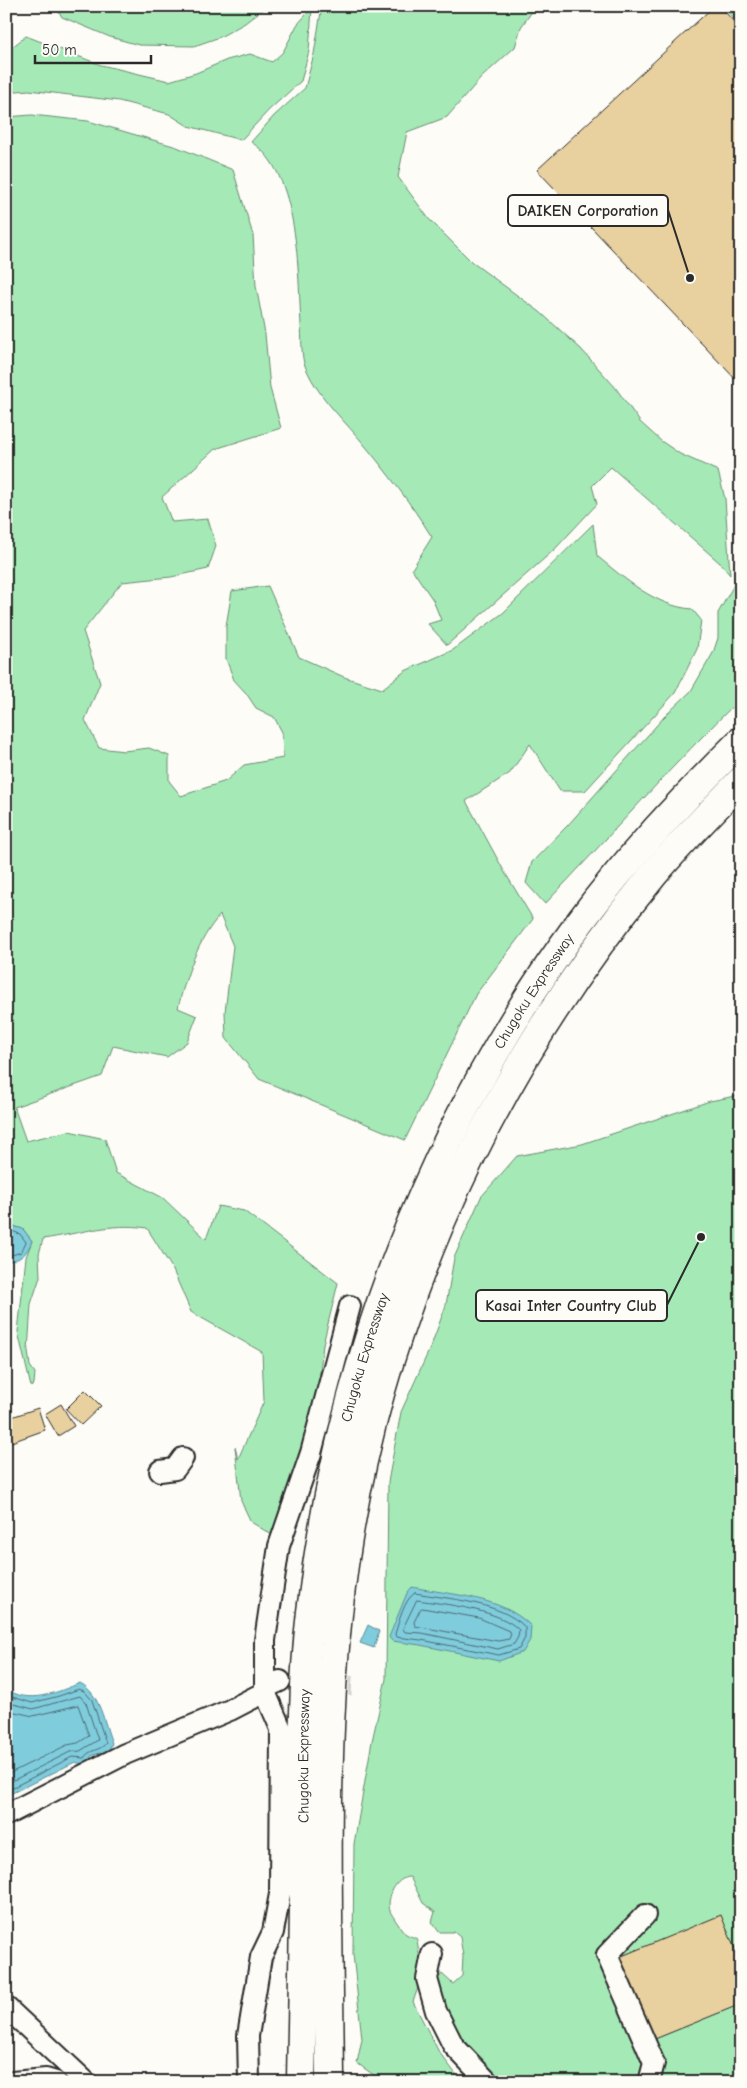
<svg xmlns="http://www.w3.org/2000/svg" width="747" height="2088" font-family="'Comic Neue',sans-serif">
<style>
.green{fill:#a5eab6;stroke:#688a70}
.water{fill:#7fccdd;stroke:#5d8c96}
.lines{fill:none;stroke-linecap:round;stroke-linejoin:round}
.shore{stroke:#4d6b72;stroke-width:1}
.building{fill:#e8d09f;stroke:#2b2b2b}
.minor-tunnel{stroke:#d3d2ce;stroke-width:20;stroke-dasharray:20 10;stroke-linecap:butt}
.minor-casing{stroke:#2b2b2b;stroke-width:24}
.highway-casing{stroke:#2b2b2b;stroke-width:31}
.minor{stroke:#fdfcf7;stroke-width:20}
.highway{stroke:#fdfcf7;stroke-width:28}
.labels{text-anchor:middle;stroke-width:5;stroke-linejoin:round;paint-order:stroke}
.street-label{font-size:15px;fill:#2b2b2b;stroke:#fdfcf7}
.leader{fill:none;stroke:#2b2b2b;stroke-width:2}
.callout-dot{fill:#2b2b2b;stroke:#fdfcf7;stroke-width:2}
.callout{fill:#fdfcf7;stroke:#2b2b2b;stroke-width:2}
.callout-label{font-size:16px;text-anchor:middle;font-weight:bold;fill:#2b2b2b}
</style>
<rect width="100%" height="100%" fill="#fdfcf7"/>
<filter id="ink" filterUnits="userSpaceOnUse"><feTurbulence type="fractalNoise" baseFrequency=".02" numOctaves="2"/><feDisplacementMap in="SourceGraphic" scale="10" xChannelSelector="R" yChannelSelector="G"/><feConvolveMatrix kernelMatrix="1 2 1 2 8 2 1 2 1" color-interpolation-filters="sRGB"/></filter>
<g filter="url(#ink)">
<g class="green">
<path d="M55 6H267L245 23 220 37 194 46 139 45 110 37 62 17Z"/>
<path d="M322 6H536L521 27 515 47 481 78 447 117 407 132 398 177 429 219 473 263 540 312 581 349 615 387 640 422 661 441 680 454 718 471 725 499 730 575 720 563 611 467 592 486 597 504 555 549 447 645 428 624 441 620 433 600 412 569 432 537C411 504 387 472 362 442 342 418 315 394 304 363 301 352 302 337 301 325 298 274 300 172 251 142L274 116 305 88 314 54Z"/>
<path d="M723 6H741V26L725 9Z"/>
<path d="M312 8 309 51 301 81 269 110 241 140 188 126 169 114 119 101 29 90 6 92V52L26 36 101 65 169 81 196 73 227 60 250 54 272 62 283 52 297 25Z"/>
<path d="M32 115 88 121 177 147 233 170 253 235 256 286 265 334 270 388 281 428 215 449 162 497 172 522 208 519 216 546 208 569 171 577 122 582 83 631 100 683 85 720 99 748 124 751 149 748 169 756V781L181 796 226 781 244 765 283 758 282 732 274 717 256 708 246 693 234 680 226 659V626L232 591 268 586 299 657 344 677 382 689 405 671 453 650 503 613 593 524 597 556C625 579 655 606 692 609L701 620 697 649 675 693 585 791H560L530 744 510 773 466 801 504 871 533 919 476 994 405 1140 259 1079 226 1038 225 1012 233 946 220 915C198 940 186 975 178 1008L197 1016 187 1042 167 1057 113 1046 102 1076 14 1107 26 1141 69 1131 105 1139 116 1173 163 1198 206 1239 218 1206 244 1211 338 1283 323 1344 316 1409 287 1497 272 1535 251 1522 241 1501 235 1447 238 1459 264 1401 262 1352 191 1312 172 1268 147 1228C111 1222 78 1234 43 1239L39 1254 40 1277 31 1304 28 1351 30 1366 35 1373 34 1384 31 1387 18 1332 26 1257 32 1241 23 1229 6 1224V117Z"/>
<path d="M741 582V698C673 764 611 835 545 904L526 883 532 862 568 825 664 717 691 691 713 653 718 638V613L735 583Z"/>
<path d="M741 1095V2082H490L428 1991 442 1974 453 1984 462 1976 463 1956 460 1937 454 1932H439L432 1922 435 1912 423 1903 410 1877C396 1877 386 1897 390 1911 391 1914 403 1932 406 1934 409 1936 414 1937 417 1939L422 1976 413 2002 439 2052 462 2082H378L375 2076 357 2063 362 2039 353 1954 354 1844 372 1741 386 1679 388 1482 401 1412 431 1346 446 1305 454 1258 481 1197 517 1156 582 1144 710 1101Z"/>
</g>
<g class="water">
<path d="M6 1224 23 1229 32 1241C26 1255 22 1259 6 1262Z"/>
<path d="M412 1587C452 1595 501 1596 531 1626L530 1640 523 1652 499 1661 420 1645 392 1641 389 1637 407 1593Z"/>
<path d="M368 1625 379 1631 374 1648 360 1643Z"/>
<path d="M80 1683C100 1693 104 1723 112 1743L109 1750 91 1756 90 1762 82 1764 75 1762 6 1796V1688C27 1706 58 1692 80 1683Z"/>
</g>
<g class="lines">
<g class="shore">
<path d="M6 1229 20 1234 26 1242 21 1252 6 1257"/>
<path d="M415 1593C449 1599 500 1602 525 1627V1638L519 1649 499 1655 421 1640 396 1637 395 1634C399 1622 404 1599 415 1593Z"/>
<path d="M417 1600C444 1604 501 1610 519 1630L518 1637 514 1644 498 1649 422 1633 405 1632 403 1629Z"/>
<path d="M422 1608 479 1618 509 1631 511 1634 509 1639 498 1641 415 1626 414 1622 420 1610Z"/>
<path d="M6 1695 32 1703 59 1696 79 1689 84 1691 92 1700 106 1743C101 1751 89 1749 84 1758L72 1757 6 1791"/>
<path d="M6 1702 33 1709 80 1696 86 1703 98 1740 80 1751 70 1752 6 1784"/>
<path d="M6 1710 33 1716 78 1705 89 1736 78 1743 67 1745 6 1775"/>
</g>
</g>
<g class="building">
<path d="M714 6H720L741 30V385L537 170Z"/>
<path d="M85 1390 101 1406 81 1425 66 1409Z"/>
<path d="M61 1404 74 1426 58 1436 45 1414Z"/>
<path d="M38 1408 45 1430 6 1444V1419Z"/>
<path d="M721 1915 741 1964V2004L650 2041 617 1958Z"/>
</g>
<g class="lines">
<path class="minor-tunnel" d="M319 1684 352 1686"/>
<g class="minor-casing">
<g id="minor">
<path d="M160 1471 175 1469 183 1458"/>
<path d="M6 1815 125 1754 230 1710 265 1692 271 1685 280 1681"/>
<path d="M645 1915 607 1955 654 2063 649 2082"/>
<path d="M432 1954 427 1979 436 2011 453 2045 488 2082"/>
<path d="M6 2007 86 2082"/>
<path d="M12 2082 46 2079 56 2082"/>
<path d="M249 2082 248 2036 261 1957 273 1932 280 1894 281 1729 265 1692V1640L279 1546 311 1453 350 1306"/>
</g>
</g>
<g class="highway-casing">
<g id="highway">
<path id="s1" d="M301 2082C302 2016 304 1950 304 1883 304 1793 300 1702 311 1612 339 1363 432 1124 580 922 628 857 684 798 741 741"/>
<path d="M330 2082C329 1926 322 1769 338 1614 366 1343 480 1084 653 875 681 842 711 812 741 781"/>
</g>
</g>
<use href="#minor" class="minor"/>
<use href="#highway" class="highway"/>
</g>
</g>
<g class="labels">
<g class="street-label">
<text dy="5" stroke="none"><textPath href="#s1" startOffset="1136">Chugoku Expressway</textPath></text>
<text dy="5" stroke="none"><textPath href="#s1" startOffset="731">Chugoku Expressway</textPath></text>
<text dy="5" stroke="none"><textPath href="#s1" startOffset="326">Chugoku Expressway</textPath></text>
</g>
</g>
<path class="leader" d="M690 278L668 210M701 1237L667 1305"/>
<g class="callout-dot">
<circle cx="690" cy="278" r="5"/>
<circle cx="701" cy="1237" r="5"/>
</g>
<g class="callout">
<rect x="508" y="195" width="160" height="31" rx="5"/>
<rect x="476" y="1290" width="191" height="31" rx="5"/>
</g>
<g class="callout-label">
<text x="588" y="216">DAIKEN Corporation</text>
<text x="571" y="1311">Kasai Inter Country Club</text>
</g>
<rect width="747" height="2088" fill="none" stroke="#fdfcf7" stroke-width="25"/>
<rect x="12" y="12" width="722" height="2063" fill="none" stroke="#2b2b2b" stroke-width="2" filter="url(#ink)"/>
<path d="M35 55v8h116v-8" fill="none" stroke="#2b2b2b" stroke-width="2.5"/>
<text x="42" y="55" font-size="15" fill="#2b2b2b" stroke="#fdfcf7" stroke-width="4" paint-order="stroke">50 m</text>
</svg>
